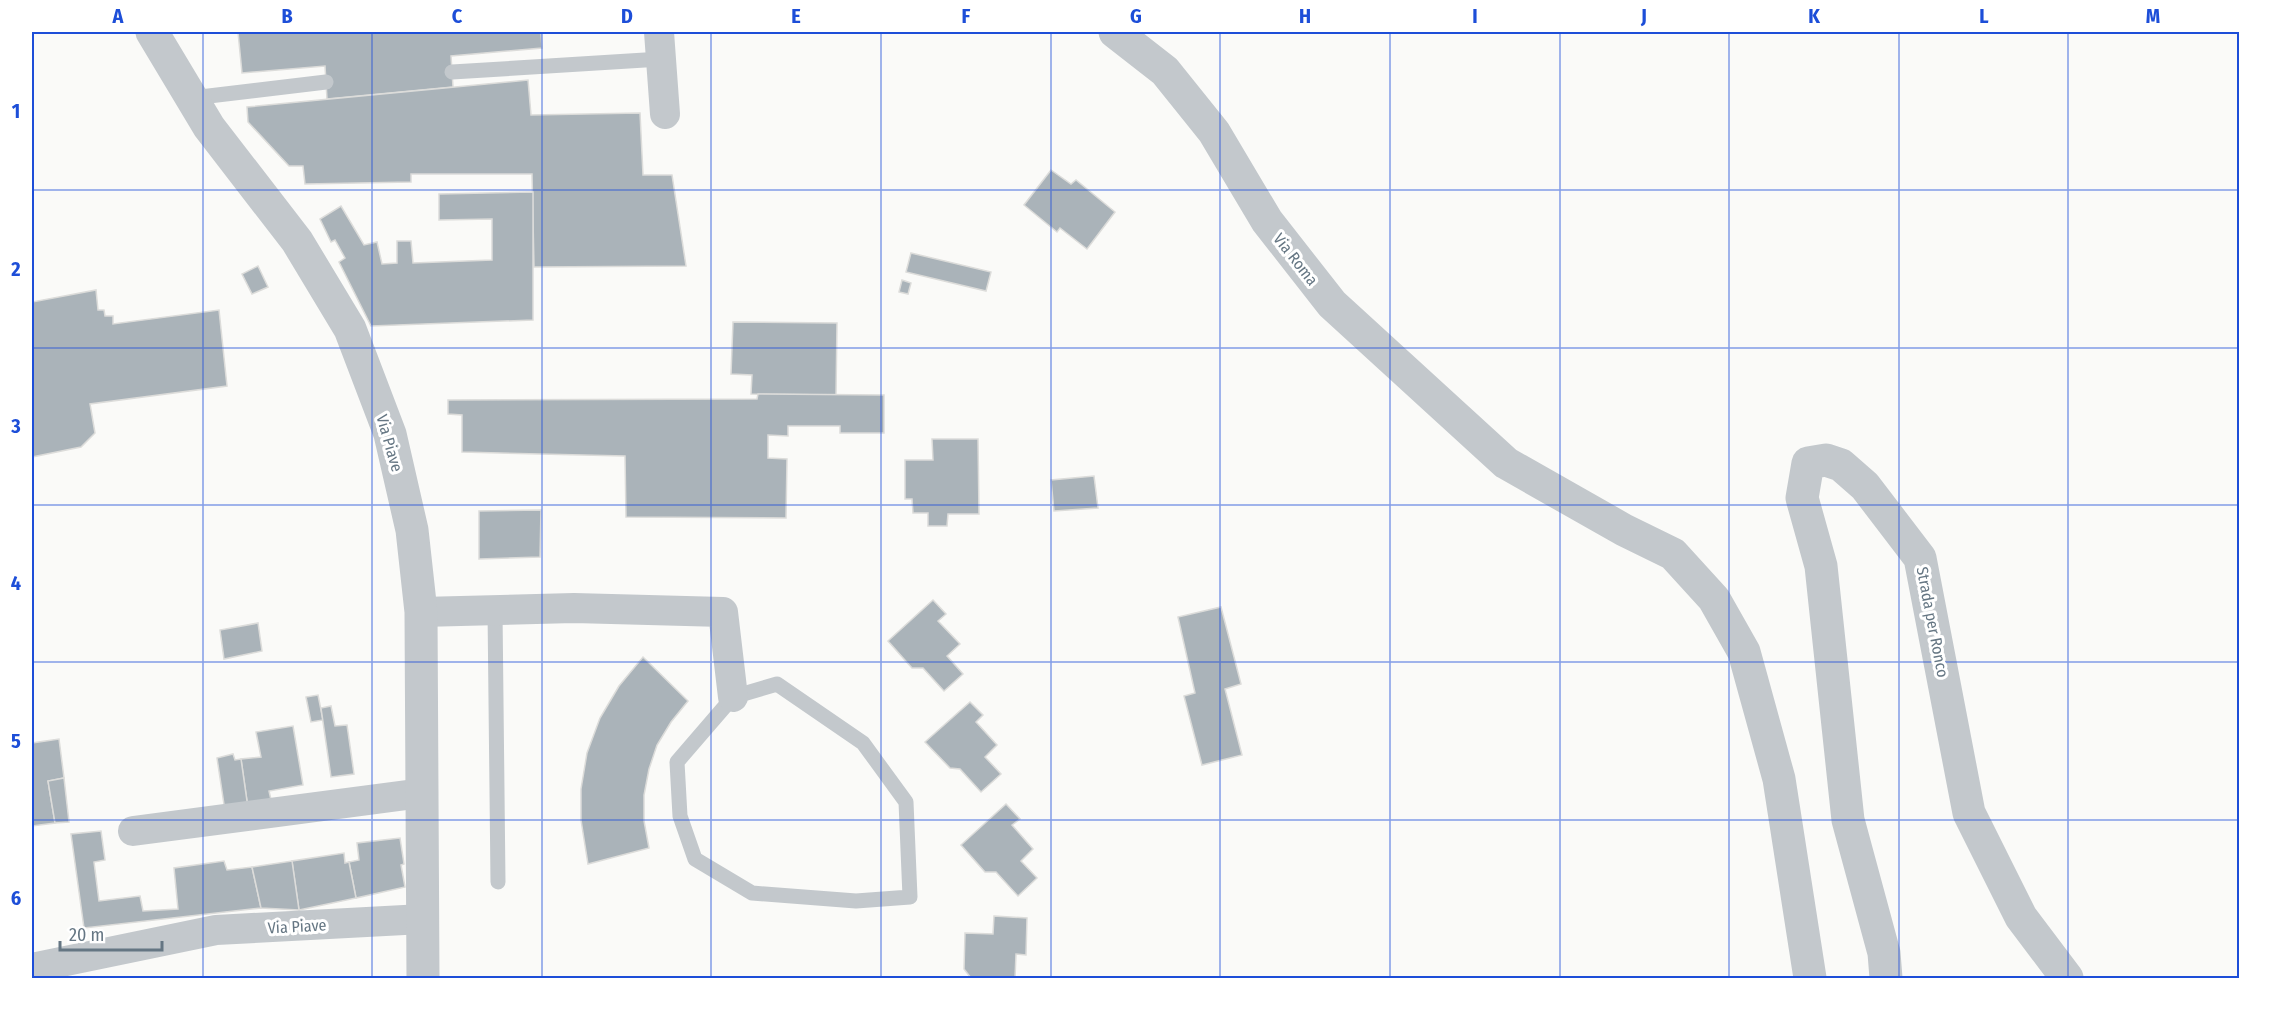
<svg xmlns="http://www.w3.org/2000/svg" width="2271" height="1010" font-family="'Fira Sans Condensed',sans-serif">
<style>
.building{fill:#aab3b9;stroke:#dcdcda;stroke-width:1.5}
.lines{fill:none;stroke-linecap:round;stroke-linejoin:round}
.service{stroke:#c3c8cc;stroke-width:15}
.minor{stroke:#c3c8cc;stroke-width:30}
.tertiary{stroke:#c3c8cc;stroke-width:33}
.grid{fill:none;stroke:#1d4ed8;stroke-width:1.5;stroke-opacity:0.55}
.labels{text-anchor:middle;stroke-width:6;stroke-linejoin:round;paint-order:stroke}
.street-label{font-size:16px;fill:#657683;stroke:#fff}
.neatline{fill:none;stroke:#1d4ed8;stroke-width:2}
.grid-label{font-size:20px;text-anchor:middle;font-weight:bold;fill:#1d4ed8}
</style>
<rect width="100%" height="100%" fill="#fafaf8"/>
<g class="building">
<path d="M238 32H541L542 48 451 56 453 87 327 99 325 66 242 73Z"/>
<path d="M528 80 531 115 640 113 643 175H672L686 266 534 267 532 174H411V182L305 184 303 166H289L248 122 247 107Z"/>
<path d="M1051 170 1071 184 1076 180 1115 212 1087 249 1060 228 1057 232 1024 205Z"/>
<path d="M533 192V320L371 326 339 262 345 258 335 240 331 242 320 219 341 206 364 245 377 242 382 264 397 263V241H411L413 263 492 260V219L439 220V194Z"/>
<path d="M911 253 991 272 986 291 906 272Z"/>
<path d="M258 266 268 287 252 294 242 274Z"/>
<path d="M902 280 911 283 908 294 899 292Z"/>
<path d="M96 290 98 310H104L105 316H113V324L219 310 227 386 90 404 95 433 81 447 32 457V302Z"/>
<path d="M733 322 837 323 836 395 751 394 752 375 731 374Z"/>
<path d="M758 394 884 395V433H840V426H788V436L768 435V458L787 459 786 518 626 517 625 456 462 452V415L448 414V400L757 399Z"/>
<path d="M932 439H978L979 514H948L947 526H928V513H913L912 499H905V460H933Z"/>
<path d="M1094 476 1098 508 1054 511 1051 480Z"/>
<path d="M541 510 540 557 479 559V511Z"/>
<path d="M933 600 946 614 938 621 960 644 947 656 963 674 944 691 923 668H912L888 641Z"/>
<path d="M1221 607 1241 684 1225 689 1242 755 1202 765 1184 696 1195 693 1178 617Z"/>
<path d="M258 623 262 651 224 659 220 630Z"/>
<path d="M643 657 688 701 671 722 657 745 649 769 644 795V821L649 848 588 864 581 820V789L587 753 600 718 619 686Z"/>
<path d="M318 695 323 720 311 722 306 697Z"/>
<path d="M970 702 983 715 976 722 997 745 985 757 1001 774 981 792 960 769 950 768 925 742Z"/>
<path d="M331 706 335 726 347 725 354 774 331 777 321 708Z"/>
<path d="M293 726 303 785 269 791 272 804 248 808 241 759 261 757 256 732Z"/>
<path d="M59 739 64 778 48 781 55 823 32 826V743Z"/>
<path d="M233 754 235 760 241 759 248 808 225 811 217 758Z"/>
<path d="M64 778 69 822 55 823 48 781Z"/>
<path d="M1006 804 1020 819 1012 825 1033 849 1021 861 1037 878 1018 896 996 872H985L961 845Z"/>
<path d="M101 831 105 860 94 862 99 901 140 896 143 911 178 909 174 868 224 861 227 870 252 867 261 908 84 928 71 834Z"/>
<path d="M400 838 404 864 401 865 405 887 356 898 349 862 359 860 357 843Z"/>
<path d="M344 853 345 863 349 862 356 898 299 910 292 861Z"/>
<path d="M292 861 299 910 261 908 252 867Z"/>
<path d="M994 916 1027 918 1026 955 1016 954 1015 978H971L964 969 965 933 993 934Z"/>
</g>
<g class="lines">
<g class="service">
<path d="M452 72 661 59"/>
<path d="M192 98 326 82"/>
<path d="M495 610 498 882"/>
<path d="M777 684 863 743 906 802 910 897 856 901 752 893 695 859 680 816 677 762 733 697Z"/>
</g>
<g class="minor">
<path d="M659 32 665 114"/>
<path d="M421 612 574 608 723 612 733 697"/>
<path d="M133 831 422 793"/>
<path d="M32 968 216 930 423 919"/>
</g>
<g class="tertiary">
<path d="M152 32 209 127 297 241 350 329 390 434 412 530 421 612 423 978"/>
<path d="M1115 32 1165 71 1214 132 1267 221 1332 304 1506 463 1624 530 1673 554 1714 599 1744 652 1779 779 1810 978"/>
<path d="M1886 978 1884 953 1848 820 1821 566 1802 498 1808 463 1826 460 1841 465 1865 486 1920 558 1969 813 2021 917 2067 978"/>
</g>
</g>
<path class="grid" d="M203 32V978M372 32V978M542 32V978M711 32V978M881 32V978M1051 32V978M1220 32V978M1390 32V978M1560 32V978M1729 32V978M1899 32V978M2068 32V978M32 190H2240M32 348H2240M32 505H2240M32 662H2240M32 820H2240"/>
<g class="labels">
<g class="street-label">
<text transform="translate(1296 259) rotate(52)" y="6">Via Roma</text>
<text transform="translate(390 443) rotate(74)" y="6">Via Piave</text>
<text transform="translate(1933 622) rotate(79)" y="6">Strada per Ronco</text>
<text transform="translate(297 926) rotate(-3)" y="6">Via Piave</text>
</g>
</g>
<rect width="2271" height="1010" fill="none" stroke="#ffffff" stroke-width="66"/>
<path d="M60 941v9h102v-9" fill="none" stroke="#657683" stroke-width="3"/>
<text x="69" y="941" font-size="18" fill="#657683" stroke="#ffffff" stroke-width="4.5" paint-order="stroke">20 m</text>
<rect x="33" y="33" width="2205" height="944" class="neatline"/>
<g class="grid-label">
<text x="118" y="23">A</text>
<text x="287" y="23">B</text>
<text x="457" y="23">C</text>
<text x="627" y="23">D</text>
<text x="796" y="23">E</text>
<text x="966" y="23">F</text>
<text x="1136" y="23">G</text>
<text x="1305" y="23">H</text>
<text x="1475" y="23">I</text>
<text x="1644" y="23">J</text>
<text x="1814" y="23">K</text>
<text x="1984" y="23">L</text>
<text x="2153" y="23">M</text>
<text x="16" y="118">1</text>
<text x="16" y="276">2</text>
<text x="16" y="433">3</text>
<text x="16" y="590">4</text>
<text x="16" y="748">5</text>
<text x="16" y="905">6</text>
</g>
</svg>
